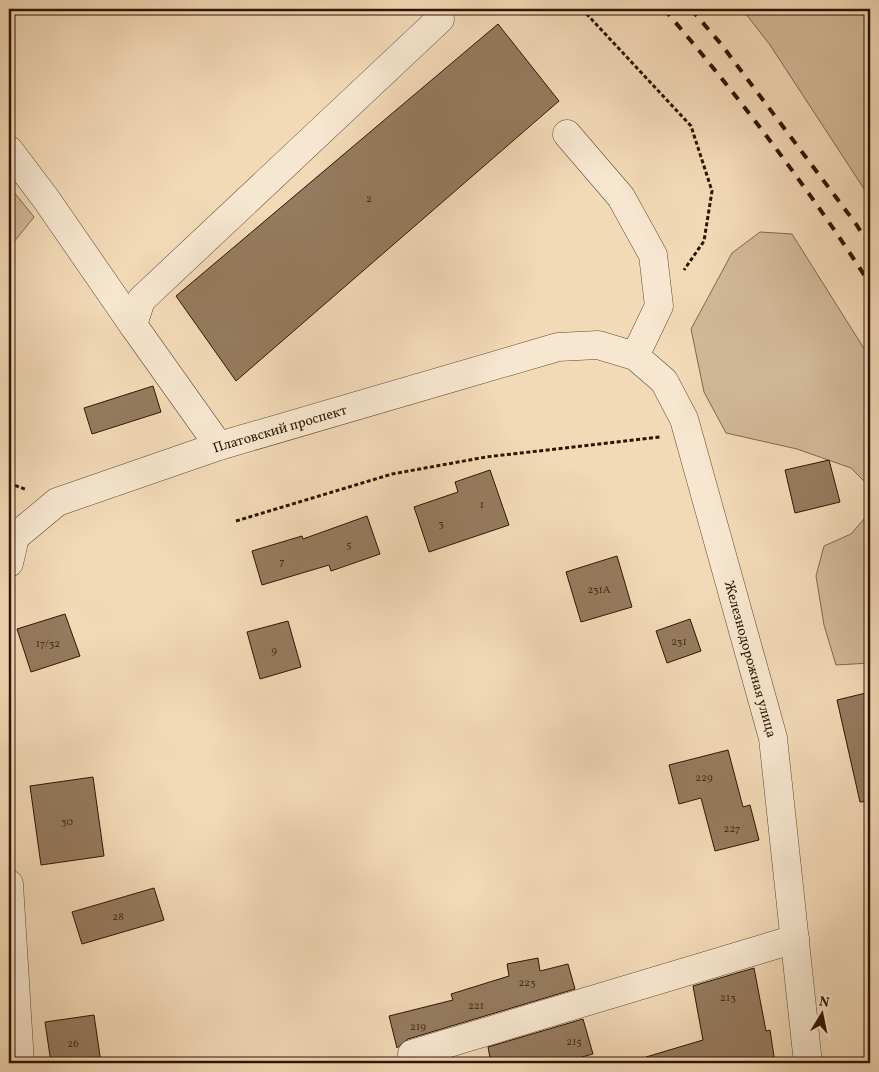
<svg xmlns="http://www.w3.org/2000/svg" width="879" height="1072" font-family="Vollkorn,serif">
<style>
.green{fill:#d2b998;stroke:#80674c}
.building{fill:#957b5f;stroke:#2f1500}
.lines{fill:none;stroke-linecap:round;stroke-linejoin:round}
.minor-casing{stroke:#60462e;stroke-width:29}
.path{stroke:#2f1500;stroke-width:3;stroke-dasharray:4 2.5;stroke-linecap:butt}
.minor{stroke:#f7e7d0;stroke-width:28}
.rail{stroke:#2f1500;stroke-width:4;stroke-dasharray:9 9;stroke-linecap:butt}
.labels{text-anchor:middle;stroke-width:4;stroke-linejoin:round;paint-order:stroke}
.number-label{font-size:11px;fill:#482e18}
.street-label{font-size:14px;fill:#2f1500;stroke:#f7e7d0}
</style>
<rect width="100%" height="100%" fill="#f3dab7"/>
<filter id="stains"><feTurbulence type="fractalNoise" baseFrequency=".004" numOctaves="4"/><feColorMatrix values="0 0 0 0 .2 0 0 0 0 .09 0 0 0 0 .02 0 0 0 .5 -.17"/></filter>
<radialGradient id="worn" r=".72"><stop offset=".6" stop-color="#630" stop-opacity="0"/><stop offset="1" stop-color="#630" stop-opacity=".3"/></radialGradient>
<g class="green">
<path d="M742 9H870V198L770 45Z"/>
<path d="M9 186 34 217 9 248Z"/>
<path d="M760 232 792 234 870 358V487L851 468 797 449 726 433 704 392 691 329 732 253Z"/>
<path d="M870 512V663L836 665 824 625 816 576 824 546 851 534Z"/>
</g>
<g class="building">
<path d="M498 24 559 101 236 381 176 296Z"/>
<path d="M153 386 161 412 92 434 84 408Z"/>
<path d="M829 460 840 502 795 513 785 470Z"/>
<path d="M490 470 509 525 429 552 414 507 458 492 455 482Z"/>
<path d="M367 516 380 554 331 571 329 565 262 585 252 551 302 536 303 539Z"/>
<path d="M617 556 632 607 581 622 566 572Z"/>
<path d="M65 614 80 656 31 672 17 629Z"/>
<path d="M690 619 701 651 667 663 656 631Z"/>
<path d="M288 621 301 667 260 679 247 632Z"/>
<path d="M870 692V801L860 802 837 700Z"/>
<path d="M728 750 743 807 750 805 759 840 715 851 701 798 679 804 669 765Z"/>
<path d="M93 777 104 856 41 865 30 786Z"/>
<path d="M154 888 164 920 82 944 72 912Z"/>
<path d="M538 958 540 971 568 964 575 989 408 1039 397 1048 389 1016 453 1000 451 994 509 976 507 964Z"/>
<path d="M754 968 766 1031 770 1030 775 1063H647L646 1057 703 1040 693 986Z"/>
<path d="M94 1015 101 1063H51L45 1022Z"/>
<path d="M583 1019 593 1054 560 1063H491L488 1047Z"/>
</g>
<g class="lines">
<g class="minor-casing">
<g id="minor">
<path d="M567 134 621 197 653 255 659 306 635 356"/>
<path d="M9 150 46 199 133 325"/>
<path d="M219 446 133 325 141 300 440 19"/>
<path id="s1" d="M9 563 15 537 57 502 219 446 558 347 598 345 635 356 664 381 684 419 773 738 808 1063"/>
<path d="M9 884 20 1063"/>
<path d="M412 1054 795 939"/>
</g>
</g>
<g class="path">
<path d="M582 9 691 126 712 191 704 241 684 270"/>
<path d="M9 483 27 490"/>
<path d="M236 521 392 474 486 457 660 437"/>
</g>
<use href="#minor" class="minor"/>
<g class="rail">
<path d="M664 9C737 94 810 190 870 284"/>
<path d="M691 9 721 44 856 224 870 246"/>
</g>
</g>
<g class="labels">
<g class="number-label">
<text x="369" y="202">2</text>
<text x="482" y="508">1</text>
<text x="441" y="527">3</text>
<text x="349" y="548">5</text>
<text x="282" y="565">7</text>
<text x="599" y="593">231А</text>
<text x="679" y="645">231</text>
<text x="48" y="647">17/32</text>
<text x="274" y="654">9</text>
<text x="704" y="781">229</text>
<text x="67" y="825">30</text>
<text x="732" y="832">227</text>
<text x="118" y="920">28</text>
<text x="527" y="986">223</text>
<text x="728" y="1001">213</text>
<text x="476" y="1009">221</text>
<text x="418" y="1030">219</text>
<text x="574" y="1045">215</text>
<text x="73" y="1047">26</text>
</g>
<g class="street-label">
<text dy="5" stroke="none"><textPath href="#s1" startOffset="316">Платовский проспект</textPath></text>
<text dy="5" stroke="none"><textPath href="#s1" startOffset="1015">Железнодорожная улица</textPath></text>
</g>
</g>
<rect width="879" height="1072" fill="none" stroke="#f3dab7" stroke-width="30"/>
<rect x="10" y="10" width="859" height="1052" fill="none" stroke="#2f1500" stroke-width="2.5"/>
<rect x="15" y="15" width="849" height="1042" fill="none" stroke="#2f1500"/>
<g transform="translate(822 1014) rotate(10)" stroke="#f7e7d0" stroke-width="4" paint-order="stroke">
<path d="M0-4L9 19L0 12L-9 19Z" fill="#2f1500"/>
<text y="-8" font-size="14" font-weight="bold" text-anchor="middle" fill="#2f1500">N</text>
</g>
<rect width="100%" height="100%" filter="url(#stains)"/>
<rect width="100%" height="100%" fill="url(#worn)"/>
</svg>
